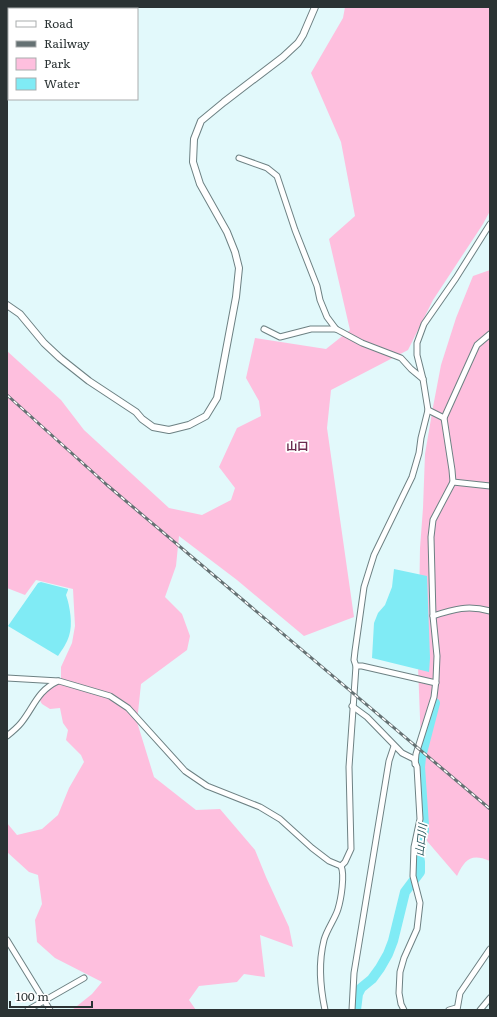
<svg xmlns="http://www.w3.org/2000/svg" width="497" height="1017" font-family="Literata,'Noto Sans JP',serif">
<style>
.green{fill:#febfde}
.water{fill:#80ebf5}
.lines{fill:none;stroke-linecap:round;stroke-linejoin:round}
.river{stroke:#80ebf5;stroke-width:10}
.minor-casing{stroke:#6d8183;stroke-width:7}
.tertiary-casing{stroke:#6d8183;stroke-width:8}
.minor{stroke:#fff;stroke-width:5}
.tertiary{stroke:#fff;stroke-width:6}
.rail-casing{stroke:#657173;stroke-width:3}
.rail{stroke:#fff;stroke-width:1.5;stroke-dasharray:4.5;stroke-linecap:butt}
.labels{text-anchor:middle;stroke-width:3.5;stroke-linejoin:round;paint-order:stroke}
.neighbourhood-label{font-size:11px;font-weight:bold;fill:#6a2b4e;stroke:#fff}
.water-label{font-size:11px;font-style:italic;fill:#28575c;stroke:#fff}
</style>
<rect width="100%" height="100%" fill="#e2f9fb"/>
<g class="green">
<path d="M345 7H490V211L483 224 433 300 408 350 331 390 327 428 354 617 304 636 237 580 179 536 176 566 165 597 182 614 190 636 187 650 141 684 137 722 154 777 196 810 220 809 255 850 266 877 289 927 293 947 260 935 265 977 244 974 237 982 199 986 189 1000 196 1010H72L92 994 102 982 55 958 37 942 35 920 42 904 38 875 29 872 7 852V823L17 835 42 829 58 815 69 788 84 762 81 755 66 740 68 730 63 723 60 708 50 709 42 704 39 699 51 686 61 683V667L72 643 75 626 73 589 36 580 25 595 7 588V351L61 400 84 430 169 508 202 515 231 500 235 488 219 467 237 428 261 416 259 401 246 378 255 338 326 349 350 330 329 239 355 216 341 142 311 73 343 18Z"/>
<path d="M490 270V861C471 853 465 859 457 876L427 841 421 744 418 666 420 548 423 508 425 454 433 407 441 365 456 318 473 276Z"/>
</g>
<g class="water">
<path d="M394 569 427 576 430 658 429 672 372 658 374 623 378 613 385 605 392 587Z"/>
<path d="M41 582 68 589V590L66 595C70 606 73 625 69 636 67 643 62 650 58 656L8 626 38 583Z"/>
</g>
<g class="lines">
<path class="river" d="M356 1010 358 994 361 988 372 979 380 968 388 954 393 941 405 892 420 872V862L418 851 424 831V825L420 767 421 757 435 703"/>
<g class="minor-casing">
<g id="minor">
<path d="M239 158 267 168 277 176 295 230 317 286 320 300 327 317 336 329 362 343 401 358 411 369 423 379"/>
<path d="M264 329 280 337 311 329H336"/>
<path d="M428 410 444 418"/>
<path d="M453 482 490 486"/>
<path d="M433 616C454 609 468 605 490 611"/>
<path d="M356 666H362L436 683"/>
<path d="M7 678 59 681 110 696 128 708 185 771 207 786 260 807 280 819 312 848 329 861 341 866"/>
<path d="M352 706 367 717 402 753 414 759 417 767 420 819 414 847 413 876 420 903 417 929 404 958 400 972 399 993 401 1004 404 1010"/>
<path d="M7 736C12 732 17 728 21 723 34 707 37 691 58 681"/>
<path d="M415 764 416 754 434 697 436 680 437 656 433 616 431 537 433 520 453 482 452 470 444 418 477 345 490 334"/>
<path d="M341 866 345 862 351 849 349 767 356 666 354 660 355 651 364 587 374 555 412 477 419 453 421 438 428 410 423 379 417 355V343L424 324 456 278 490 224"/>
<path d="M7 940 50 1010"/>
<path d="M28 1010 84 978"/>
<path d="M325 1010C320 986 318 964 324 940 327 929 335 919 338 909 341 899 345 875 341 866"/>
<path d="M352 1010 354 973 389 761 394 746"/>
<path d="M449 1010 456 1008"/>
<path d="M457 1010 460 993 490 949"/>
<path d="M480 1010 490 998"/>
</g>
</g>
<g class="tertiary-casing">
<path id="tertiary" d="M7 305 20 314 44 343 60 358 89 381 136 412 142 419 153 427 169 430 189 425 206 416 217 398 236 297 239 268 235 252 227 232 200 184 193 162 194 139 201 121 224 102 283 57 298 43 303 35 315 7"/>
</g>
<use href="#minor" class="minor"/>
<use href="#tertiary" class="tertiary"/>
<g class="rail-casing">
<path id="rail" d="M7 395 107 485 490 809"/>
</g>
<use href="#rail" class="rail"/>
</g>
<g class="labels">
<g class="neighbourhood-label">
<text x="297" y="450">山口</text>
</g>
<g class="water-label">
<text transform="translate(421 840) rotate(-84)" y="4">山口川</text>
</g>
</g>
<rect width="497" height="1017" fill="none" stroke="#2b3334" stroke-width="16"/>
<rect x="8" y="8" width="130" height="92" fill="#ffffff" stroke="#aaadae"/>
<rect x="16" y="21" width="20" height="6" fill="#ffffff" stroke="#aaadae"/>
<text x="44" y="28" font-size="12" fill="#2b3334">Road</text>
<rect x="16" y="41" width="20" height="6" fill="#657173" stroke="#aaadae"/>
<text x="44" y="48" font-size="12" fill="#2b3334">Railway</text>
<rect x="16" y="58" width="20" height="12" fill="#febfde" stroke="#aaadae"/>
<text x="44" y="68" font-size="12" fill="#2b3334">Park</text>
<rect x="16" y="78" width="20" height="12" fill="#80ebf5" stroke="#aaadae"/>
<text x="44" y="88" font-size="12" fill="#2b3334">Water</text>
<path d="M10 1001v6h82v-6" fill="none" stroke="#2b3334" stroke-width="2"/>
<text x="16" y="1001" font-size="12" fill="#2b3334" stroke="#ffffff" stroke-width="3" paint-order="stroke">100 m</text>
</svg>
